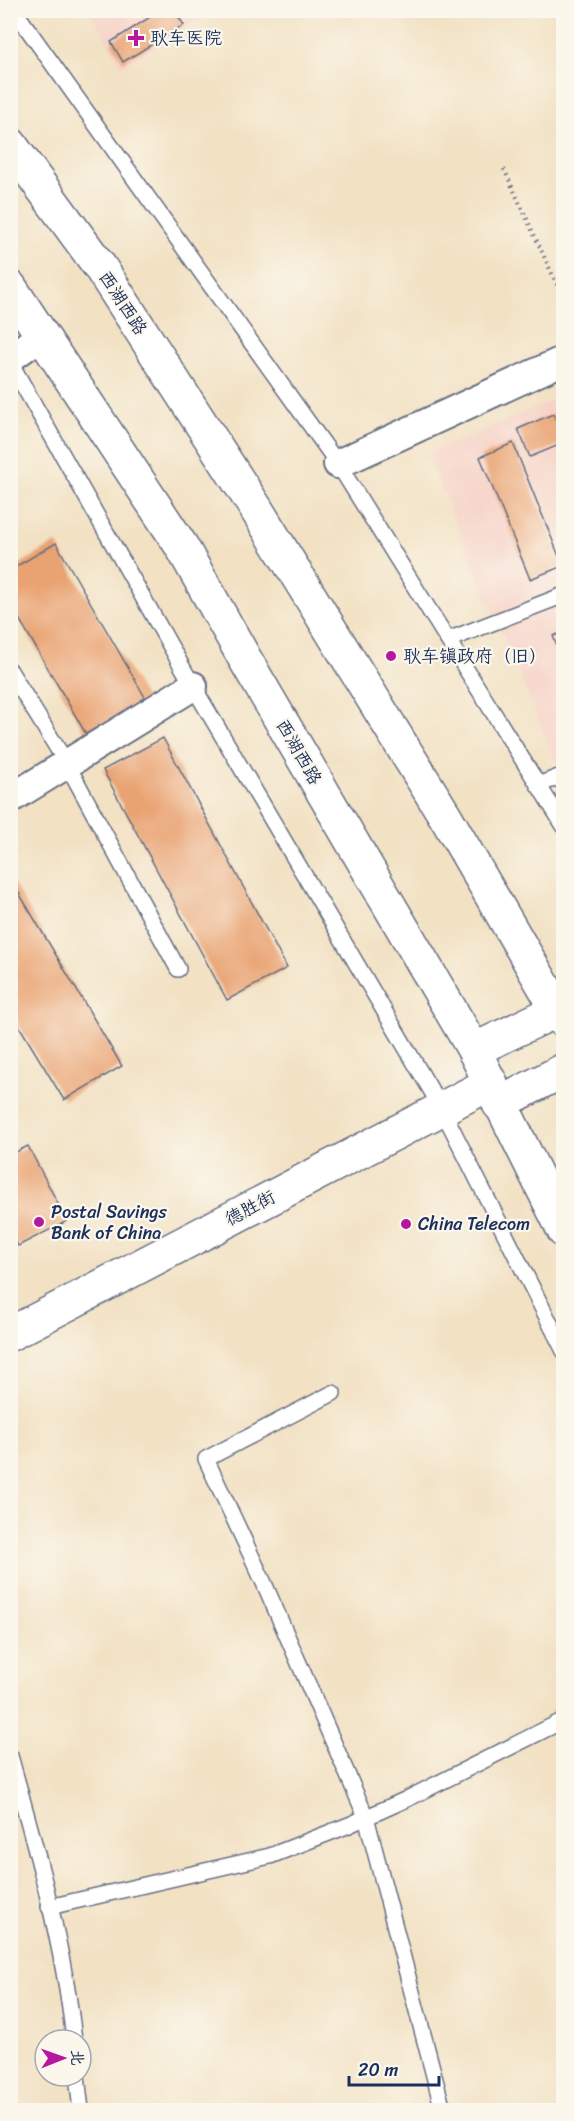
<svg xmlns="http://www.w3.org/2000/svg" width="574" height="2121" font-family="Sriracha,'LXGW WenKai TC',sans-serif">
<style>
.built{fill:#f6d1c6}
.building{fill:#e9a271}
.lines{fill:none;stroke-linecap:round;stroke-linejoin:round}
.lane-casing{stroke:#666d81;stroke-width:18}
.street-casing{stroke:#666d81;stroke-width:32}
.secondary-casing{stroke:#666d81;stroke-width:36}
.primary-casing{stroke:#666d81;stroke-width:36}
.path{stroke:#666d81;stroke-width:4;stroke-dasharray:1.5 4.5;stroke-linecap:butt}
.lane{stroke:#fff;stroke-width:15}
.street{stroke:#fff;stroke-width:28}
.secondary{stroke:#fff;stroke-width:33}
.primary{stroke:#fff;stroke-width:33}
.poi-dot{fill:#b5179e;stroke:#fbf7ec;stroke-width:2}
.labels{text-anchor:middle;stroke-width:4.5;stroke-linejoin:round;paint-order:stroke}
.poi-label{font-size:18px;fill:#1b2f5e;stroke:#fbf7ec;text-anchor:start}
.street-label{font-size:18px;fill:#1b2f5e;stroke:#fbf7ec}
</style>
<rect width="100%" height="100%" fill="#fbf7ec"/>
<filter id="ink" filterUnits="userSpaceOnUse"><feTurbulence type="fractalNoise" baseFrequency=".0167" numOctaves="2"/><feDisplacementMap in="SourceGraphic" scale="12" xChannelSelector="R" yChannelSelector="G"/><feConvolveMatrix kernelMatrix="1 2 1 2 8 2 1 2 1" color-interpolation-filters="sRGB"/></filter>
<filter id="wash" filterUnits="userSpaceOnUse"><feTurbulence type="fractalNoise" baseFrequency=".008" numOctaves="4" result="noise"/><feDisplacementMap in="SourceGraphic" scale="24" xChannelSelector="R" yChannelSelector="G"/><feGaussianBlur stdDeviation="1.35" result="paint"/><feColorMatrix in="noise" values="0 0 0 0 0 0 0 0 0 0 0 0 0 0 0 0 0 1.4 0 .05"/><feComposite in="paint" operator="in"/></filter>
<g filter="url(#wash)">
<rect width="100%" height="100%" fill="#f2e1c3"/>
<g class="built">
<path d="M90 11H213L122 66Z"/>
<path d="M563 396V771L560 772 427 454Z"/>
</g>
<g id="blocks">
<g class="building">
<path d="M161 10H174L184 25 123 62 111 42Z"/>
<path d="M553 414 564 437V443L530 457 518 429Z"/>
<path d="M513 443 563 566 530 579 480 457Z"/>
<path d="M56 543 146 699 86 734 10 603V570Z"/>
<path d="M564 632V662H563L553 636Z"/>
<path d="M163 738 287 968 227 1000 103 770Z"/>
<path d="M10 878 122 1066 64 1100 10 1011Z"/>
<path d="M28 1146 67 1221 18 1246 10 1230V1155Z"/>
</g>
</g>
</g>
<g filter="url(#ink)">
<use href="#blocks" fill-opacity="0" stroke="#666d81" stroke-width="1.5"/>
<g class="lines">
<g class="lane-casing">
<g id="lane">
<path d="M14 10 338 464 564 826"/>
<path d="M10 362 193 686 442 1109 564 1351"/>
<path d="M448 640 564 595"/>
<path d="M10 671 67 764 178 969"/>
<path d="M538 785 564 775"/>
<path d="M333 1393 206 1459 264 1583 366 1817 443 2110"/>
<path d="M10 1756C36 1848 64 1946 74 2040"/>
<path d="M49 1907 270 1856 349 1825 407 1799 564 1720"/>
<path d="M77 2076 81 2110"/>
</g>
</g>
<g class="street-casing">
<g id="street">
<path d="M10 358 42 335"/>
<path d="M338 464 564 360"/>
<path d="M10 799 193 686"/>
</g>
</g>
<g class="secondary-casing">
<g id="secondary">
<path d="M474 1050 564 1007"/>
<path d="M499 1104 564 1070"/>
<path d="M10 1334 491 1083"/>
</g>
</g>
<g class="primary-casing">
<g id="primary">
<path d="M10 144 100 267 255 507 447 819 564 1021"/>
<path d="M10 287 182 547 245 659 474 1050 564 1231"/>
</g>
</g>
<g class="path">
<path d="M558 10 564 21"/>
<path d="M504 169 564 300"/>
</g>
<use href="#lane" class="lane"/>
<use href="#street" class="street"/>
<use href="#secondary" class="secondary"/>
<use href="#primary" class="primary"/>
</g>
</g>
<g class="poi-dot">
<path d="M133 29h6v6h6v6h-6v6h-6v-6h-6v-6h6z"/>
<circle cx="391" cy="656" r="6"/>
<circle cx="39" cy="1222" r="6"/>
<circle cx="406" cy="1224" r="6"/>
</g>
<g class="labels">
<g class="poi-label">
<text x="150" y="44">耿车医院</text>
<text x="403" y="662">耿车镇政府（旧）</text>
<text x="51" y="1218">Postal Savings<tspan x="51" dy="21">Bank of China</tspan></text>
<text x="418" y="1230">China Telecom</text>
</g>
<g class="street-label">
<text transform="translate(123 303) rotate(57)" y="6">西湖西路</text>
<text transform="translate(299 752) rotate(60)" y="6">西湖西路</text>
<text transform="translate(250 1208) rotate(-28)" y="6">德胜街</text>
</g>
</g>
<rect width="574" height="2121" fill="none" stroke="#fbf7ec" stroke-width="36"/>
<g transform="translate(63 2058) rotate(89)"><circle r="28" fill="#fbf7ec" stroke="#a1a7b3" stroke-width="1.5"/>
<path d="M0-4.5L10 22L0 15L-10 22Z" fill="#b5179e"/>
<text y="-9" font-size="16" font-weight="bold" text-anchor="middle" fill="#1b2f5e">北</text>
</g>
<path d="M349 2076v9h90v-9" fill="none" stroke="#1b2f5e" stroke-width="3"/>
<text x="358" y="2076" font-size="18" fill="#1b2f5e" stroke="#fbf7ec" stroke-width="4.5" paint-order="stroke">20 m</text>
</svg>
